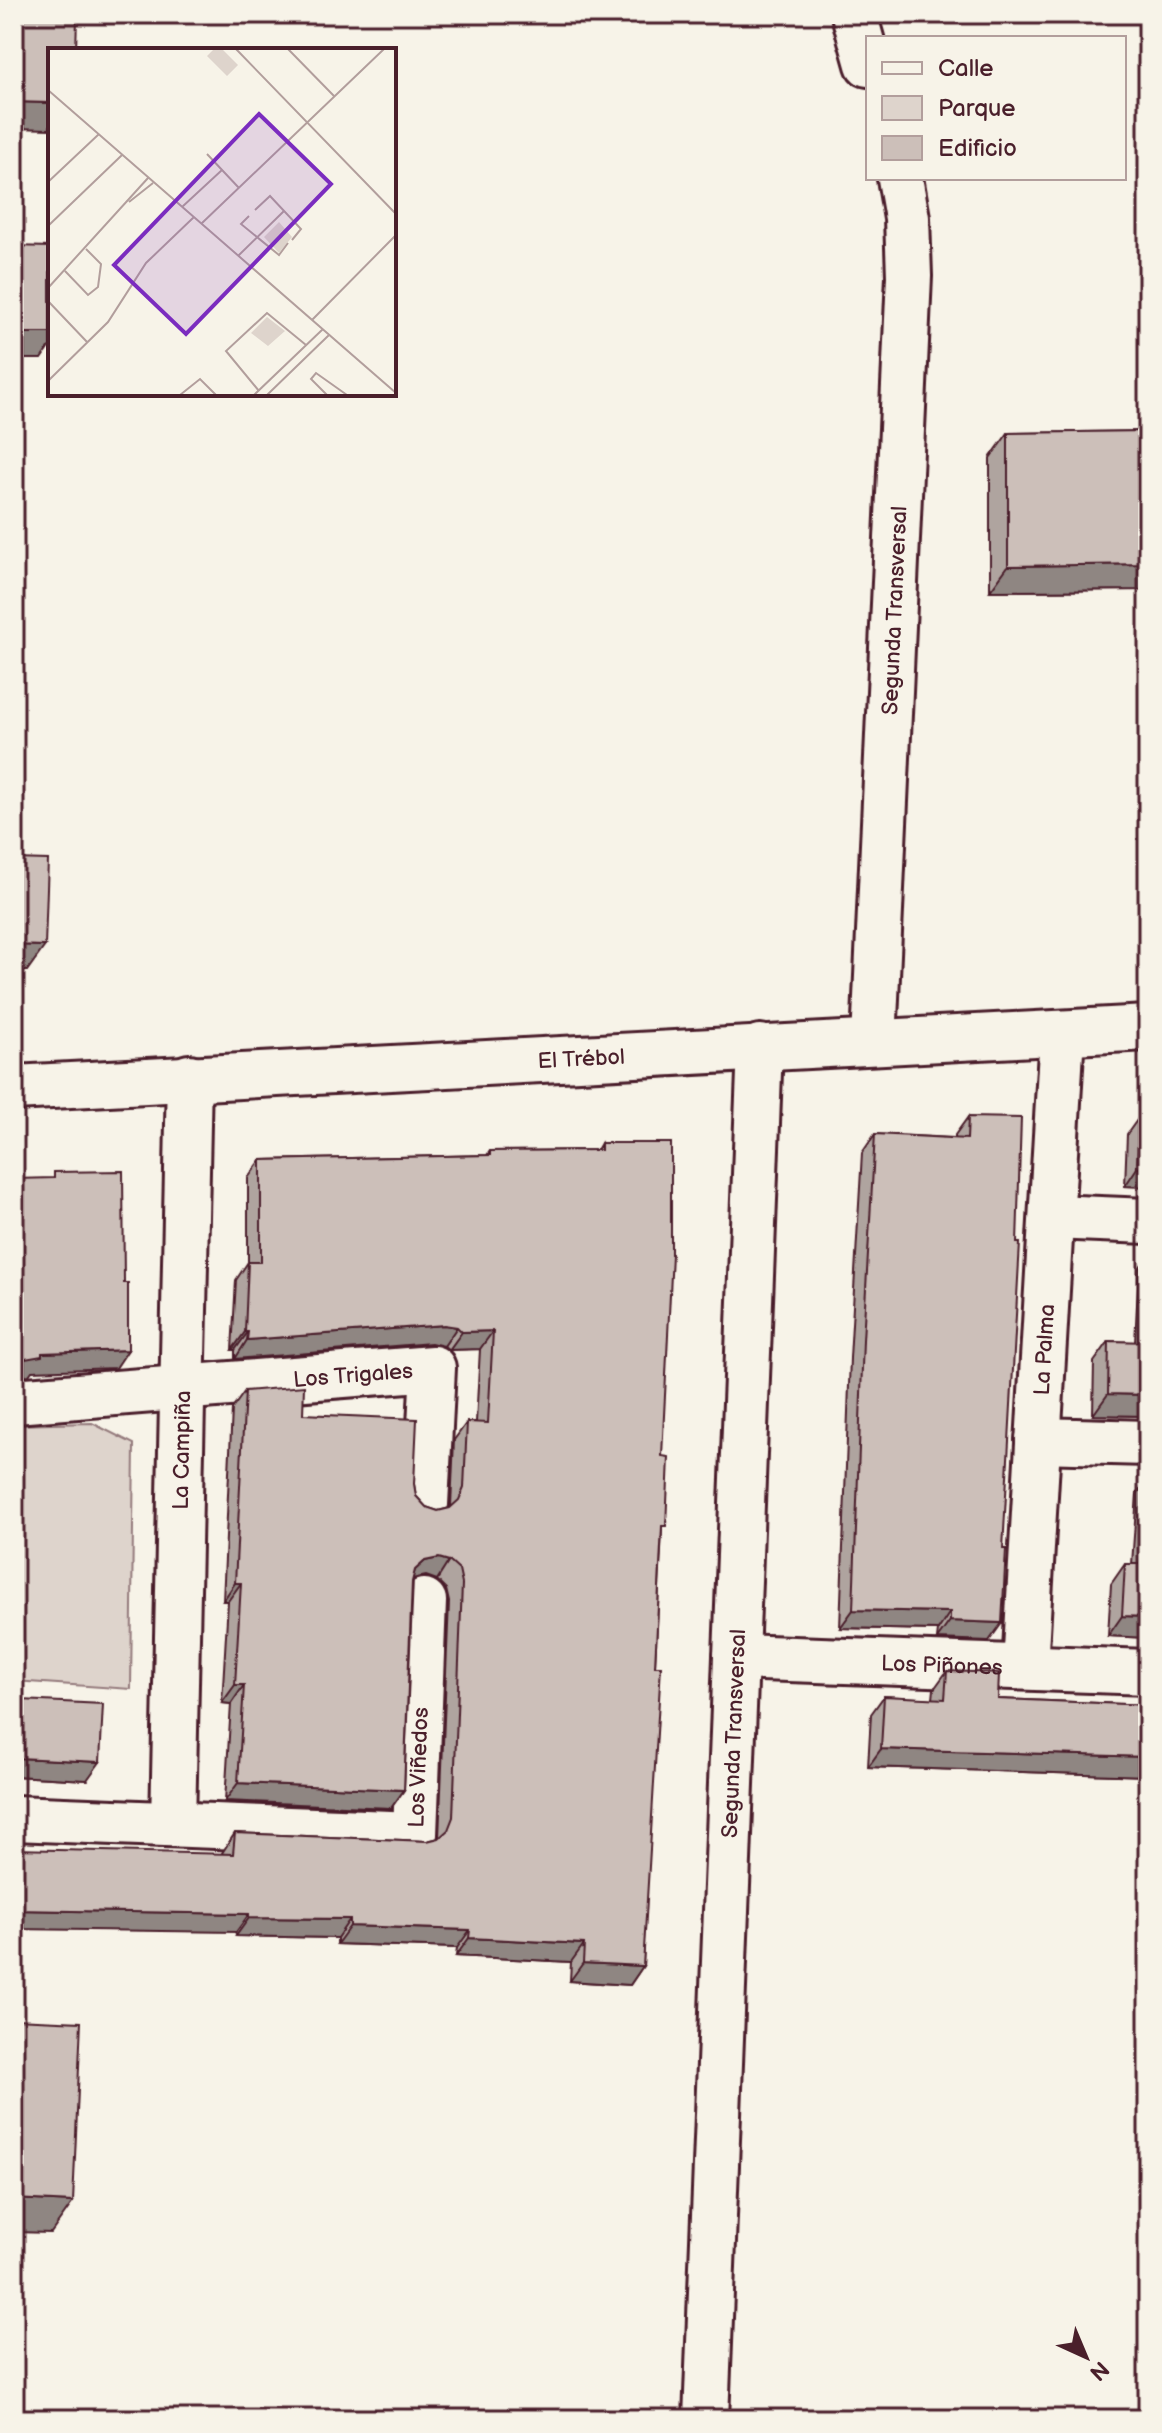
<svg xmlns="http://www.w3.org/2000/svg" width="1162" height="2433" font-family="'Balsamiq Sans',sans-serif">
<style>
.green{fill:#ded4cc;stroke:#947a7c;stroke-width:2}
.lines{fill:none;stroke-linecap:round;stroke-linejoin:round}
.minor-casing{stroke:#4a1f2b;stroke-width:50}
.tertiary-casing{stroke:#4a1f2b;stroke-width:50}
.secondary-casing{stroke:#4a1f2b;stroke-width:50}
.minor{stroke:#f7f3e8;stroke-width:44}
.tertiary{stroke:#f7f3e8;stroke-width:44}
.secondary{stroke:#f7f3e8;stroke-width:44}
.wall{fill:#afa49f;stroke:#4a1f2b;stroke-width:2}
.shaded-wall{fill:#8f8682;stroke:#4a1f2b;stroke-width:2}
.building{fill:#ccbfb9;stroke:#4a1f2b;stroke-width:2}
.labels{text-anchor:middle;stroke-width:8;stroke-linejoin:round;paint-order:stroke}
.street-label{font-size:22px;fill:#4a1f2b;stroke:#f7f3e8}
.inset-road{fill:none;stroke:#b29e9c;stroke-width:2}
.view{fill:#7b2cbf;fill-opacity:0.15;stroke:#7b2cbf;stroke-width:4}
.inset-edge{fill:none;stroke:#4a1f2b;stroke-width:4}
</style>
<rect width="100%" height="100%" fill="#f7f3e8"/>
<filter id="ink" filterUnits="userSpaceOnUse"><feTurbulence type="fractalNoise" baseFrequency=".0125" numOctaves="2"/><feDisplacementMap in="SourceGraphic" scale="16" xChannelSelector="R" yChannelSelector="G"/><feConvolveMatrix kernelMatrix="1 2 1 2 8 2 1 2 1" color-interpolation-filters="sRGB"/></filter>
<g filter="url(#ink)">
<path class="green" d="M92 1423 134 1444 131 1689 14 1681V1425Z"/>
<g class="lines">
<g class="minor-casing">
<g id="minor">
<path d="M1052 1217 1148 1221"/>
<path id="s1" d="M14 1401 433 1368 426 1504"/>
<path d="M1038 1440 1148 1443"/>
<path id="s2" d="M736 1657 1148 1672"/>
<path id="s3" d="M1025 1667 1062 1033"/>
<path id="s4" d="M14 1818 415 1834 424 1601"/>
<path id="s5" d="M173 1824 189 1077"/>
</g>
</g>
<g class="tertiary-casing">
<g id="tertiary">
<path d="M854 14 868 64"/>
<path id="s6" d="M874 1042 909 276 907 218 900 178"/>
<path id="s7" d="M706 2419 760 1047"/>
</g>
</g>
<g class="secondary-casing">
<g id="secondary">
<path id="s8" d="M14 1088 1148 1028"/>
</g>
</g>
<use href="#minor" class="minor"/>
<use href="#tertiary" class="tertiary"/>
<use href="#secondary" class="secondary"/>
</g>
<g class="wall">
<path d="M1148 431V590L990 591V458L1008 433Z"/>
<path d="M1140 1116 1148 1187 1125 1186 1127 1134Z"/>
<path d="M968 1117 989 1641 937 1639 938 1630 840 1628 850 1358 862 1153 875 1134 955 1138V1135Z"/>
<path d="M601 1143 662 1456V1531L655 1666 643 1966 630 1985 570 1981 571 1962 456 1956 457 1948 337 1944V1938L236 1936 222 1853 235 1833 427 1841 439 1838 449 1602 446 1589 437 1580 426 1576 413 1579 404 1790 391 1808 225 1801 231 1704 222 1703 228 1601H223L232 1409 245 1391 303 1414 414 1484 416 1496 426 1507 438 1511 450 1508 451 1506 454 1440 467 1422H476L480 1349 449 1350 444 1346 431 1343 235 1359V1350H232L236 1280 248 1262V1178L261 1160 487 1155 490 1151 597 1150Z"/>
<path d="M1148 1256V1416L1093 1415 1094 1362 1109 1341 1135 1342 1139 1268Z"/>
<path d="M1148 1478V1638L1108 1636 1111 1584 1125 1564H1132L1137 1494Z"/>
<path d="M947 1671 998 1699 1148 1705V1776L868 1767 871 1714 884 1696 933 1699 934 1689Z"/>
<path d="M21 1700 87 1780 14 1776V1710Z"/>
</g>
<g class="shaded-wall">
<path d="M14 102 50 103V129L14 128Z"/>
<path d="M19 333H50V346L41 359H14Z"/>
<path d="M1148 564V590L990 591 1008 566Z"/>
<path d="M14 945 45 946 27 971H14Z"/>
<path d="M1137 1168H1148V1187L1125 1186Z"/>
<path d="M444 1325 457 1327 444 1346 431 1343 235 1359 247 1340Z"/>
<path d="M493 1331 480 1349 449 1350 462 1332Z"/>
<path d="M245 1332H248L235 1350H232Z"/>
<path d="M128 1350 116 1368 32 1371 29 1375 14 1377V1361L42 1353Z"/>
<path d="M1108 1394 1148 1395V1416L1093 1415Z"/>
<path d="M439 1558 449 1561 437 1580 426 1576 412 1579 415 1570 425 1561Z"/>
<path d="M235 1583H241L228 1601H223Z"/>
<path d="M853 1610 950 1612 938 1630 840 1628Z"/>
<path d="M1122 1616 1148 1617V1638L1108 1636Z"/>
<path d="M950 1621 1002 1623 989 1641 937 1639Z"/>
<path d="M235 1685H244L231 1704 222 1703Z"/>
<path d="M881 1749 1148 1757V1776L868 1767Z"/>
<path d="M18 1758 100 1762 87 1780 14 1776V1763Z"/>
<path d="M238 1783 404 1790 391 1808 225 1801Z"/>
<path d="M14 1910 249 1914 236 1932 14 1929Z"/>
<path d="M249 1918 350 1919 337 1938 236 1936Z"/>
<path d="M350 1926 470 1930 457 1948 337 1944Z"/>
<path d="M469 1938 584 1944 571 1962 456 1956Z"/>
<path d="M583 1963 643 1966 630 1985 570 1981Z"/>
<path d="M14 2199 73 2202 51 2233 14 2232Z"/>
</g>
<g class="building">
<path d="M14 16 77 18 76 50H50V103L14 102Z"/>
<path d="M14 246 50 247V333H19L14 483Z"/>
<path d="M1148 431V564L1008 566V433Z"/>
<path d="M14 859 48 860 45 946 14 945Z"/>
<path d="M1140 1116H1148V1168H1137Z"/>
<path d="M968 1117 1021 1118 1017 1243H1020L1003 1549H1006L1002 1623 950 1621V1612L853 1610 863 1340 875 1134 967 1139Z"/>
<path d="M601 1143H671V1254H672L662 1456 669 1457 666 1526H662L655 1666H661L643 1966 583 1963 584 1944 469 1938 470 1930 350 1926V1919L249 1918V1914L14 1910V1849L233 1854 235 1833 427 1841 439 1838 448 1830 453 1817 462 1584 459 1570 449 1561 439 1558 425 1561 415 1570 412 1582 404 1790 238 1783 244 1685H235L241 1583H235L245 1391 304 1386 303 1414 417 1419 414 1484 416 1496 426 1507 438 1511 450 1508 459 1500 464 1488 467 1422 488 1423 493 1331 462 1332 457 1327 444 1325 247 1340 248 1332H245L248 1262H261V1160L490 1155V1151L601 1150Z"/>
<path d="M123 1171 124 1283H128V1350L42 1353V1356L14 1361V1179L54 1178V1172Z"/>
<path d="M1148 1337V1395L1108 1394 1109 1341 1148 1342Z"/>
<path d="M1148 1521V1617L1122 1616 1125 1564H1145Z"/>
<path d="M947 1671 999 1673 998 1699 1148 1705V1757L881 1749 884 1696 945 1699Z"/>
<path d="M21 1700 103 1704 100 1762 18 1758Z"/>
<path d="M14 2019 81 2022 73 2202 14 2199Z"/>
</g>
</g>
<g class="labels">
<g class="street-label">
<text dy="8" stroke="none"><textPath href="#s6" startOffset="432">Segunda Transversal</textPath></text>
<text dy="8" stroke="none"><textPath href="#s8" startOffset="568">El Trébol</textPath></text>
<text dy="8" stroke="none"><textPath href="#s3" startOffset="318">La Palma</textPath></text>
<text dy="8" stroke="none"><textPath href="#s1" startOffset="340">Los Trigales</textPath></text>
<text dy="8" stroke="none"><textPath href="#s5" startOffset="374">La Campiña</textPath></text>
<text dy="8" stroke="none"><textPath href="#s2" startOffset="206">Los Piñones</textPath></text>
<text dy="8" stroke="none"><textPath href="#s7" startOffset="686">Segunda Transversal</textPath></text>
<text dy="8" stroke="none"><textPath href="#s4" startOffset="468">Los Viñedos</textPath></text>
</g>
</g>
<g transform="translate(48 48)">
<rect width="348" height="348" fill="#f7f3e8"/>
<path d="M166 1H174L190 17 179 28 159 8ZM231 174 244 189 231 205 216 189ZM219 269 237 283 220 298 203 285Z" fill="#ded4cc"/>
<path class="inset-road" d="M188 1 348 166M240 1 286 48M0 42 348 345M159 106 191 140M0 134 51 86M81 154 105 135M134 159 174 122M207 162 222 148 253 181 244 192M201 168 193 176 231 207 240 195M153 176 336 1M0 178 74 107M190 208 236 163M17 223 40 247 50 239 53 216 38 201M0 240 100 130M0 253 40 295M264 272 348 187M0 333 60 274 98 215 146 169M211 343 178 303 219 265 258 297M132 347 152 331 168 347M206 347 275 281M219 347 281 287M279 347 263 331 268 325 299 347"/>
<path class="view" d="M211 66 283 136 138 286 66 217Z"/>
<rect width="348" height="348" class="inset-edge"/>
</g>
<rect width="1162" height="2433" fill="none" stroke="#f7f3e8" stroke-width="48"/>
<rect x="24" y="24" width="1114" height="2385" fill="none" stroke="#4a1f2b" stroke-width="3" filter="url(#ink)"/>
<rect x="866" y="36" width="260" height="144" fill="#f7f3e8" stroke="#b29e9c" stroke-width="2"/>
<rect x="882" y="62" width="40" height="12" fill="#f7f3e8" stroke="#b29e9c" stroke-width="2"/>
<text x="938" y="76" font-size="24" fill="#4a1f2b">Calle</text>
<rect x="882" y="96" width="40" height="24" fill="#ded4cc" stroke="#b29e9c" stroke-width="2"/>
<text x="938" y="116" font-size="24" fill="#4a1f2b">Parque</text>
<rect x="882" y="136" width="40" height="24" fill="#ccbfb9" stroke="#b29e9c" stroke-width="2"/>
<text x="938" y="156" font-size="24" fill="#4a1f2b">Edificio</text>
<g transform="translate(1086 2357) rotate(136)" stroke="#f7f3e8" stroke-width="6" paint-order="stroke">
<path d="M0-6L14 30L0 20L-14 30Z" fill="#4a1f2b"/>
<text y="-12" font-size="22" font-weight="bold" text-anchor="middle" fill="#4a1f2b">N</text>
</g>
</svg>
